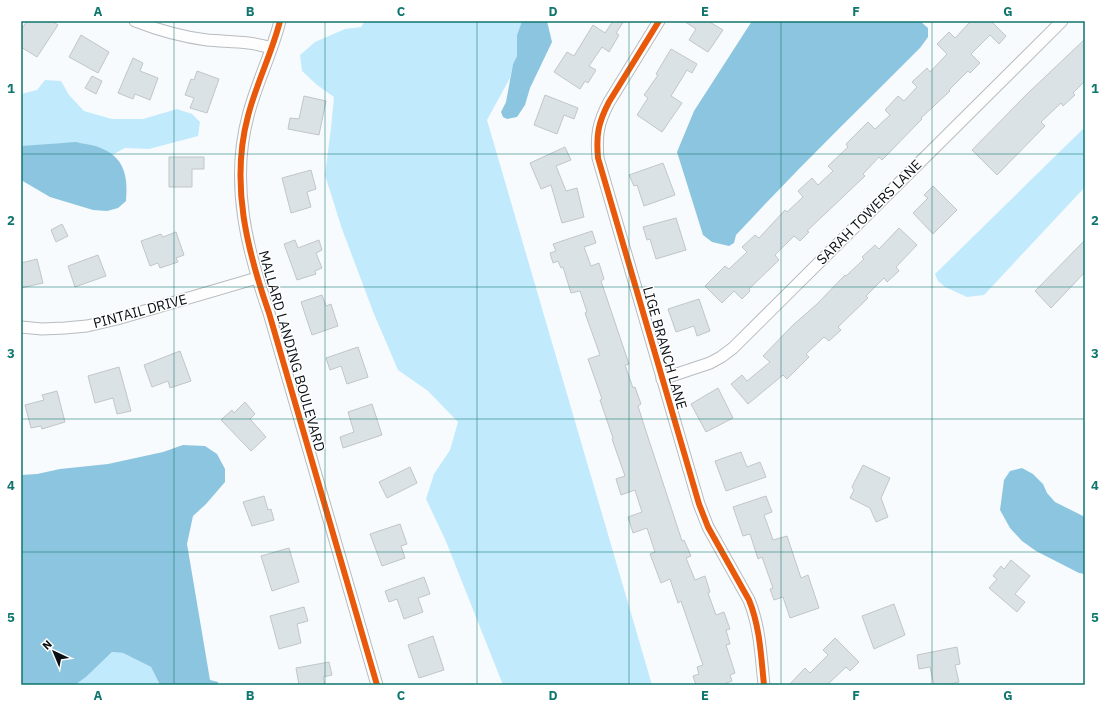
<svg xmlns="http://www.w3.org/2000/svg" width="1106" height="706" font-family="'IBM Plex Sans',sans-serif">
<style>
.green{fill:#c2eafd}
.water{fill:#8cc5e0}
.building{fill:#dbe2e6;stroke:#c0c6c9}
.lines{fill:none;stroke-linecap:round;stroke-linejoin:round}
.minor-casing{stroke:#b7bcbf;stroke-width:13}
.minor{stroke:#fefeff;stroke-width:11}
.cycleway-casing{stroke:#fff;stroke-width:8}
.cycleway{stroke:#e8590c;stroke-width:6}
.grid{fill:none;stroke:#0f766e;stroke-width:1;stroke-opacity:0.55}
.labels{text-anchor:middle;stroke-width:3;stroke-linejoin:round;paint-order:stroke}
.street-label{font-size:14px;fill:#091014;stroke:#fff}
.neatline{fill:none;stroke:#0f766e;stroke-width:1.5}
.grid-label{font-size:13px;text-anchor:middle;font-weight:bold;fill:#0f766e}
</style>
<rect width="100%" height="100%" fill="#f8fbfd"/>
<g class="green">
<path d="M365 21H522L517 35V56L513 64 510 78 487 120 652 685H503L445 539 426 499 434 474 450 450 458 422 428 391 398 370 374 314 342 229 325 175 331 128 334 97 317 85 302 71 300 55 315 42 345 29 361 27Z"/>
<path d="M45 80 61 81 69 95 84 111 112 119H143L177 109 192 114 200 122 198 136 149 149 125 148 112 155C85 135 51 146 21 146V94L37 90Z"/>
<path d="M1085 127V187L984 295 967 297 945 287 938 281 935 274Z"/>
<path d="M112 652 123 653 151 667 160 685H75L86 677Z"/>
</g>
<g class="water">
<path d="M522 21H547L552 42 530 88 525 105 517 117 507 119 503 117 501 112 506 102 513 64 517 56V35Z"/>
<path d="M752 21H920L928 28V37L920 48C858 110 795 171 736 235L734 243 729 246 712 242 703 235 677 152 694 111Z"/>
<path d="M76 142C84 144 96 145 103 149 126 159 128 180 126 201L118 208 107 211 93 210 50 197 21 180V146Z"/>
<path d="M183 445 205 446 217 454 225 469V482L206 504 193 516 187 544 210 680 218 682V685H160L151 667 123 653 112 652 86 677 75 685H21V475L37 474 60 469 108 464 163 452Z"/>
<path d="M1022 468 1033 474 1043 484 1047 493 1055 502 1085 517V574L1079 573 1036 551 1022 541 1010 528 1000 510 1004 480 1010 471Z"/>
</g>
<g class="building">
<path d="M27 21H52L58 25 37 57 21 47V30Z"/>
<path d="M613 21H624L616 33 619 35 609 52 602 47 589 66 596 70 588 83 585 81 580 89 554 72 567 52 574 56 593 25 605 33Z"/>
<path d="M684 21H708L723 30 708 52 689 40 696 29Z"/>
<path d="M971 21H991L1006 36 999 44 990 35 971 54 980 63 970 73 968 71 949 90 950 91 921 118 922 119 882 160 879 157 863 174 865 176 807 231 809 232 800 241 794 236 775 255 779 260 749 289 750 291 742 299 734 291 722 303 705 286 725 266 729 269 747 252 742 247 755 235 759 238 785 210 787 212 803 197 798 191 812 178 818 185 833 171 828 166 848 147 846 144 868 122 875 129 890 115 885 110 898 96 904 101 917 87 912 82 927 68 930 72 947 54 937 44 949 32 955 38Z"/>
<path d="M81 35 109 52 98 73 69 57Z"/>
<path d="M1085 39V81L1073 93 1075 95 1063 106 1061 103 1041 122 1045 126 997 175 972 150 1027 94Z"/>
<path d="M671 49 697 64 692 73 687 70 671 96 682 103 662 132 637 115 648 98 644 95 658 75 656 74Z"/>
<path d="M133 58 143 63 140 71 158 78 150 100 135 94 133 99 118 93Z"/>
<path d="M197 71 219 79 207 113 190 108 194 98 185 95 191 79 194 80Z"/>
<path d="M92 76 102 81 96 94 85 88Z"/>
<path d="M545 95 578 108 574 119 564 115 557 134 534 125Z"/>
<path d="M304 96 326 101 319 135 288 129 290 118 299 119Z"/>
<path d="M565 147 571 160 556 166 566 191 577 188 584 217 562 223 551 185 541 189 530 163Z"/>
<path d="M169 157H204V169H192V187H169Z"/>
<path d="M663 163 675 195 644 206 637 185 634 186 629 175Z"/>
<path d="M311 170 316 189 307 192 311 207 291 213 282 178Z"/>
<path d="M933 186 957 210 933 234 913 213 928 198 924 195Z"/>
<path d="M676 218 686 250 656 259 650 239 647 240 643 227Z"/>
<path d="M62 224 68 236 56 242 51 230Z"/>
<path d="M899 228 917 245 896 267 899 271 887 282 884 278 866 296 868 298 838 327 841 330 829 341 824 337 806 354 809 357 787 379 783 375 748 404 731 384 742 375 747 381 770 362 763 356 793 325 817 304 845 275 846 276 864 259 862 257 875 245 879 249Z"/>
<path d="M592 231 596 243 584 247 591 266 599 263 604 279 601 281 629 364 625 365 633 388 635 387 641 404 638 406 642 419 682 541 684 540 691 556 686 558 695 580 705 576 710 592 708 593 716 615 724 612 730 629 726 630 730 644 726 645 735 673 730 675 732 681 721 685H696L693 676 699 674 697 667 703 665 681 601 678 603 670 579 661 583 650 554 655 552 647 528 633 533 628 517 642 512 635 490 621 495 616 479 625 476 612 439 613 438 600 400 602 399 588 359 600 355 585 313 587 312 580 291 571 293 563 267 561 268 558 261 553 263 550 253 556 251 553 244Z"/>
<path d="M176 232 184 255 176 258 178 262 160 268 158 263 150 266 141 241 161 234 163 237Z"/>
<path d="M295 240 298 248 319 240 322 250 316 253 322 268 315 271 316 274 297 280 284 244Z"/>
<path d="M1085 240V272L1051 308 1035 291Z"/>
<path d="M98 255 106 276 75 287 68 266Z"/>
<path d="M37 259 43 283 21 288V263Z"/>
<path d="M322 295 326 306 331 304 338 326 312 335 301 302Z"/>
<path d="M699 299 710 331 697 336 694 326 676 332 668 309Z"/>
<path d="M358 347 368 377 347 384 341 366 330 370 326 358Z"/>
<path d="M180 351 191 381 170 388 168 381 152 387 144 365Z"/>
<path d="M119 367 131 411 117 414 113 398 95 403 88 376Z"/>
<path d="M718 388 733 418 706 432 691 404Z"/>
<path d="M57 391 65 422 42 429 41 426 31 428 25 405 44 400 42 395Z"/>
<path d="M245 402 255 414 250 419 266 437 251 451 221 420 232 410 234 413Z"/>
<path d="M372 404 382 435 343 448 340 437 354 432 348 412Z"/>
<path d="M741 452 747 467 760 462 766 477 726 491 715 461Z"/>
<path d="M863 465 890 478 881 498 888 517 876 522 870 508 850 498 854 490 852 487Z"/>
<path d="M410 467 417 483 387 498 379 482Z"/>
<path d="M264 496 268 510 271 509 274 520 252 526 243 502Z"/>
<path d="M766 496 772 512 764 515 773 540 787 536 801 578 808 575 819 608 790 618 783 597 774 600 770 589 773 588 762 557 758 559 750 534 743 536 733 507Z"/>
<path d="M400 524 407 544 401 546 405 558 382 566 370 534Z"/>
<path d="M289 548 299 582 272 591 261 556Z"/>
<path d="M1011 560 1030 576 1015 594 1025 602 1017 612 989 588 997 579 993 576 1001 566 1004 569Z"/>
<path d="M424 577 430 594 418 598 423 612 404 619 397 599 389 602 385 591Z"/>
<path d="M894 604 905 635 874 649 862 616Z"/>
<path d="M304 607 308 621 297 624 301 643 279 649 270 616Z"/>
<path d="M433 636 444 670 419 678 408 645Z"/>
<path d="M835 638 859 662 850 671 846 667 827 685H789L805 668 810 673 828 655 823 650Z"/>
<path d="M957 647 960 664 955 665 959 682 946 685H934L930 667 919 669 917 655Z"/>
<path d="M329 662 332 675 323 677 325 685H299L296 668Z"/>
</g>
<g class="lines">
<g class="minor-casing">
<g id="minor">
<path d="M135 21C158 30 183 37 207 40 229 42 251 41 271 48"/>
<path d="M280 21C272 53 256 84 248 116 230 183 247 250 269 313L377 685"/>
<path d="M659 21 609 102C598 123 596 135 598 158L699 504 708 527 749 600C760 627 761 656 764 685"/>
<path d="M21 327 42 329 65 328 87 326 117 319 257 278"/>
<path d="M662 379 710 363 721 357 733 348 1062 21"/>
</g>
</g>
<use href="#minor" class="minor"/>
<g class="cycleway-casing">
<g id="cycleway">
<path d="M280 21C272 53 256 84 248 116 230 183 247 250 269 313L377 685"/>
<path d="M659 21 609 102C598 123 596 135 598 158L699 504 708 527 749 600C760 627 761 656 764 685"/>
</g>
</g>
<use href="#cycleway" class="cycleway"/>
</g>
<path class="grid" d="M174 21V685M325 21V685M477 21V685M629 21V685M781 21V685M932 21V685M21 154H1085M21 287H1085M21 419H1085M21 552H1085"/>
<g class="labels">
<g class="street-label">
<text transform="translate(869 212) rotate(-45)" y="5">SARAH TOWERS LANE</text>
<text transform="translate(140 311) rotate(-15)" y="5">PINTAIL DRIVE</text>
<text transform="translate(665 348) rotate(74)" y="5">LIGE BRANCH LANE</text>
<text transform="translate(292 351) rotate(74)" y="5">MALLARD LANDING BOULEVARD</text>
</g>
</g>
<rect width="1106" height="706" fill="none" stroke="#ffffff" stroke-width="44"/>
<g transform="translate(54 652) rotate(316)" stroke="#ffffff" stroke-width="3" paint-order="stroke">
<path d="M0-3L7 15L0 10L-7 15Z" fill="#091014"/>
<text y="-6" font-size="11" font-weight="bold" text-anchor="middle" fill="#091014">N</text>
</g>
<rect x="22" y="22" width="1062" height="662" class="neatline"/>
<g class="grid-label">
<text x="98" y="16">A</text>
<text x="250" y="16">B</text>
<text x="401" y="16">C</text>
<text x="553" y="16">D</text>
<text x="705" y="16">E</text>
<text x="856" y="16">F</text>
<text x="1008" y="16">G</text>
<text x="11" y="93">1</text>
<text x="1095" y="93">1</text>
<text x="11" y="225">2</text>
<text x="1095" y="225">2</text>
<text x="11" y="358">3</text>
<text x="1095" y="358">3</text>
<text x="11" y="490">4</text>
<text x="1095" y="490">4</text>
<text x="11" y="622">5</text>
<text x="1095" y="622">5</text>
<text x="98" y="700">A</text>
<text x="250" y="700">B</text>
<text x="401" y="700">C</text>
<text x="553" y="700">D</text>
<text x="705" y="700">E</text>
<text x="856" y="700">F</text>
<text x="1008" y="700">G</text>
</g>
</svg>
